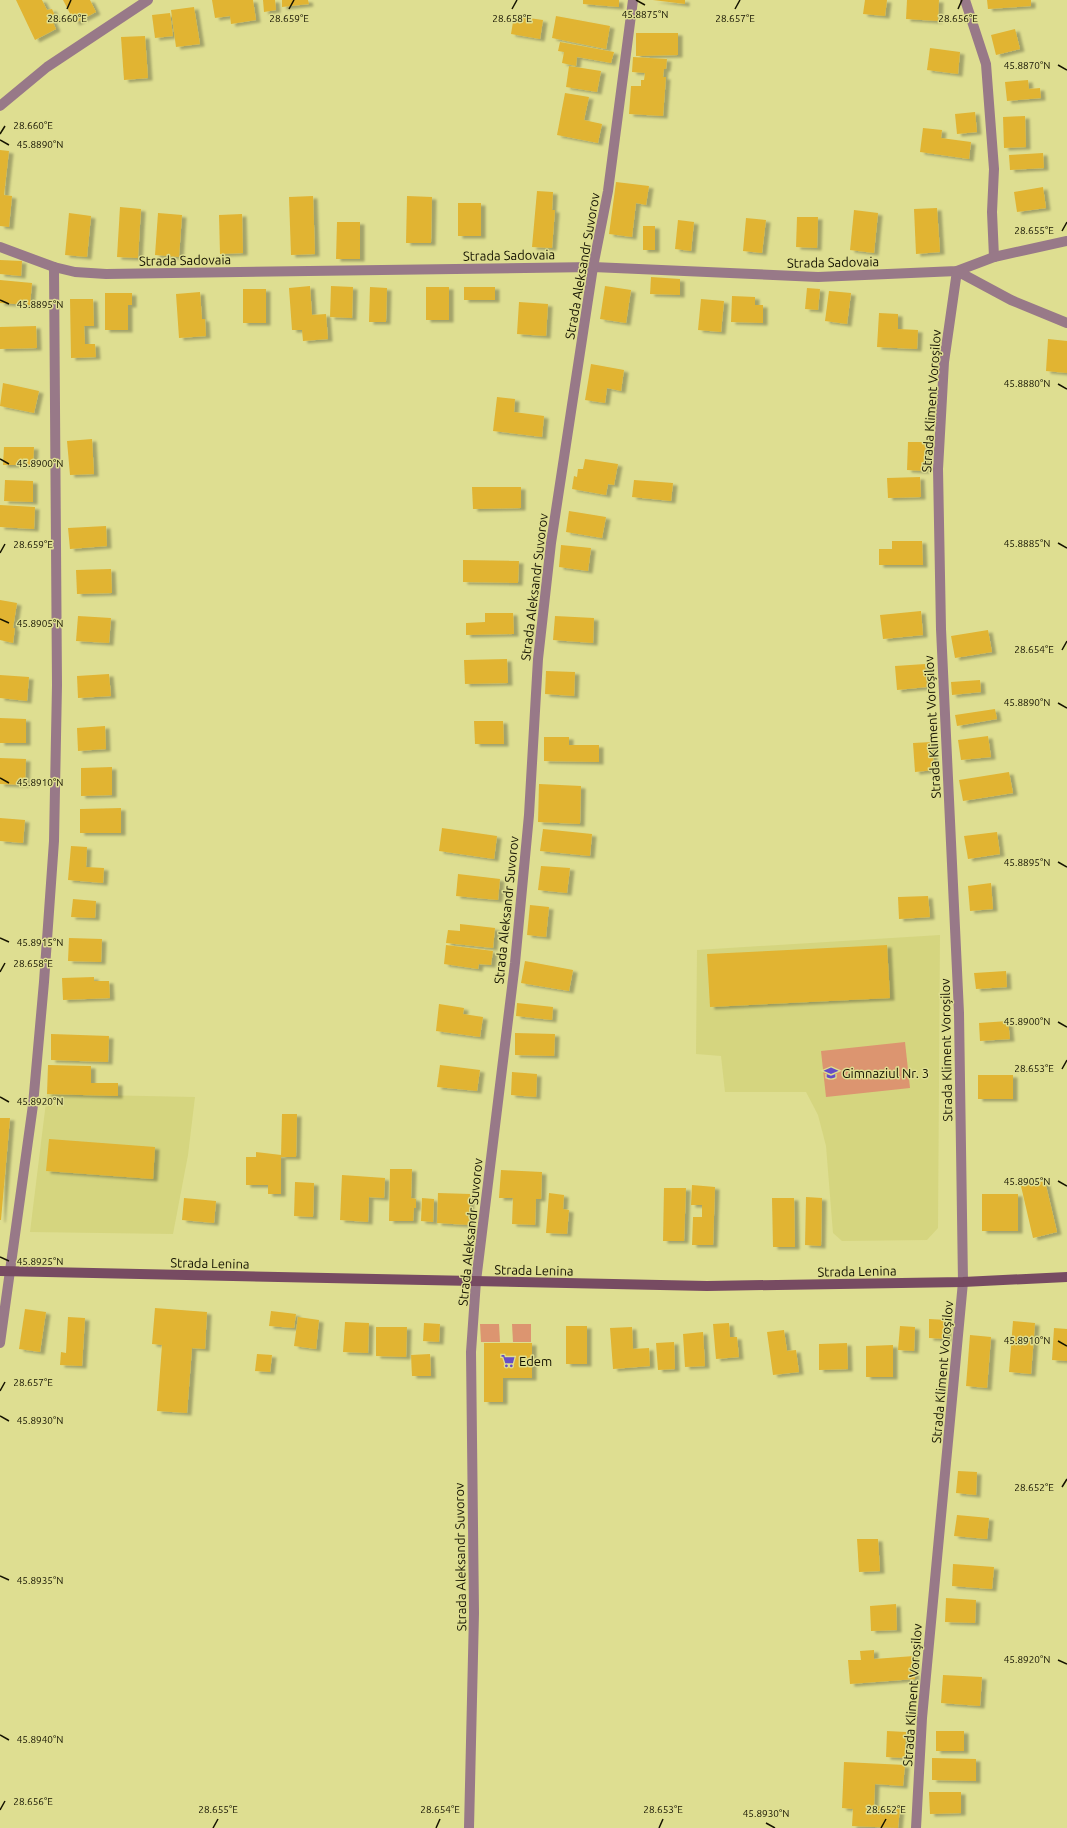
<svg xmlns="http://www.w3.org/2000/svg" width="1067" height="1828" font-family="Ubuntu,sans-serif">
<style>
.built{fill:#d5d57f}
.green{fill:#dc9570}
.building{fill:#e1b433;filter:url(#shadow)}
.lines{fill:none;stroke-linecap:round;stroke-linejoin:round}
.street{stroke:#987988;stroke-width:10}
.secondary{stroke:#774b62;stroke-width:10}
.ticks{fill:none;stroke:#151300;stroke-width:1.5}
.labels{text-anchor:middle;stroke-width:3;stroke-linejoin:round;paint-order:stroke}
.street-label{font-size:13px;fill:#151300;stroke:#dede91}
.poi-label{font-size:13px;fill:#151300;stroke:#dede91;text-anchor:start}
.ticks-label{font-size:10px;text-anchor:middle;fill:#151300;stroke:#dede91;stroke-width:3;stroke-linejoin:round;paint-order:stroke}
</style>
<defs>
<filter id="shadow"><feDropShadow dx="4.5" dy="2.5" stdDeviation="1" flood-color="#0004"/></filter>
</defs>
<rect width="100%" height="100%" fill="#dede91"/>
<g class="built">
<path d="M940 935 938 1228 927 1240 842 1241 833 1233 826 1146 818 1115 806 1092H725L721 1056 696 1054 697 950Z"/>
<path d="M47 1094 195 1097 188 1155 173 1234 30 1232Z"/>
</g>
<g class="green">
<path d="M905 1042 910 1088 826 1097 821 1051Z"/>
<path d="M480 1324H499L500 1342H481Z"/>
<path d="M512 1324H531V1342H513Z"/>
</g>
<g class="building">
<path d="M16 0H42L47 10 52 9 56 18 52 20 56 29 35 40Z"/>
<path d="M63 0H90L96 12 75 23Z"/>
<path d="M212 0H253L256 20 231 24 230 16 215 18Z"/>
<path d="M263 0H275L276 10 264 12Z"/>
<path d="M282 0H308L309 4 282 7Z"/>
<path d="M583 0H619V7L583 4Z"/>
<path d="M653 0H685V4Z"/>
<path d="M865 0H887L885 16 863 14Z"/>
<path d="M907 0H939L938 21 906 19Z"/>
<path d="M987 0H1031V6L988 9Z"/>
<path d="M194 7 200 44 176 47 171 10Z"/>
<path d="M170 13 173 36 155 38 152 15Z"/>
<path d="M514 16 543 20 540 39 511 34Z"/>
<path d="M556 16 610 26 606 49 552 38Z"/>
<path d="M1015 29 1020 49 996 55 991 35Z"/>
<path d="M636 33H678V55L636 56Z"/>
<path d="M145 36 148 78 124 80 121 37Z"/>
<path d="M560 42 614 52 611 63 577 57 576 66 562 63 564 52 558 51Z"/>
<path d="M930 48 960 52 958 74 927 70Z"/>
<path d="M633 57 667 59 666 69H664L663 77H666L663 116 629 114 631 86H641V80H644L645 73 632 72Z"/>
<path d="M569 66 601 71 597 92 566 87Z"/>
<path d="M1028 80 1029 89 1040 88 1041 98 1007 101 1005 82Z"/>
<path d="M565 93 589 97 584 120 602 124 598 143 557 135Z"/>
<path d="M975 112 977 132 957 134 955 114Z"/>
<path d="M1025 116 1026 147 1004 148 1003 117Z"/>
<path d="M923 128 942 130 941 138 971 142 969 159 920 152Z"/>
<path d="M0 150 9 151 4 195 12 196 9 227 0 226Z"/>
<path d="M1043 153 1044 168 1010 170 1009 155Z"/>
<path d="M616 182 649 186 646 205 636 203 632 237 609 234Z"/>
<path d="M1043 187 1046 208 1017 212 1014 192Z"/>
<path d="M537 191 553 192 552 210H555L552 248 532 247Z"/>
<path d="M313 196 315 254 291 255 289 197Z"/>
<path d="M407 196 432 197 431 243H406Z"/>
<rect x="458" y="203" width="23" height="33"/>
<path d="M120 207 141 209 138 258 117 257Z"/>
<path d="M937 208 940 252 916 254 914 209Z"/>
<path d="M854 210 878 213 874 253 850 250Z"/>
<path d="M69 213 91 216 87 257 65 255Z"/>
<path d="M158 213 182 215 179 257 155 255Z"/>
<path d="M242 214 243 253 220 254 219 215Z"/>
<path d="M797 217H818L817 248 796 247Z"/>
<path d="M746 218 766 220 762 253 743 251Z"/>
<path d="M678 220 694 222 691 251 675 249Z"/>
<path d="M337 222H360V259H336Z"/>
<rect x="643" y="226" width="12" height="24"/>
<path d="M0 260 22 261 21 276 0 274Z"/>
<path d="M651 277 680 279V295L650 294Z"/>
<path d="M0 280 32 283 30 305 0 303Z"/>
<path d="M310 286 312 315 326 314 328 339 303 341 302 330H292L289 288Z"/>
<path d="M331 286 353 287 352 318 330 317Z"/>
<path d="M605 286 631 290 626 323 600 319Z"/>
<path d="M370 287 387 288 386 322H369Z"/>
<rect x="426" y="287" width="23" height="33"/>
<rect x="464" y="287" width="31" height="13"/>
<path d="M807 288 820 289 818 310 805 309Z"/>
<rect x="243" y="289" width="23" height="34"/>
<path d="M829 291 851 293 847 324 825 321Z"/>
<path d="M200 292 202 319H205L206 336 179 338 176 294Z"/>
<path d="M105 293H132V305H128V330H105Z"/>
<path d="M732 296 755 297V305H763V323L731 322Z"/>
<path d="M70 299H93L94 326H84L85 344H95L96 357 71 358Z"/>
<path d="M701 299 724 301 721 332 698 330Z"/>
<path d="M519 302 548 304 546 336 517 334Z"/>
<path d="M879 313 898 314V329L918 330 917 349 877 347Z"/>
<path d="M36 326 37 348 0 349V327Z"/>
<path d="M1048 339 1067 341V373L1046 371Z"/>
<path d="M591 364 624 370 621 391 607 388 605 403 585 400Z"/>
<path d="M3 383 39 391 34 413 0 406Z"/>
<path d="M497 397 515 399 514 412 544 416 542 437 493 431Z"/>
<path d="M92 439 94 474 70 475 67 441Z"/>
<path d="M908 442H926L925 471 907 470Z"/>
<path d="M4 447H34L33 465H3Z"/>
<path d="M585 459 618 464 614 485 608 484 606 495 572 489 574 476 577 477 578 469H583Z"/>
<path d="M920 477 921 497 888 498 887 478Z"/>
<path d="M5 480 33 481V502L4 501Z"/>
<path d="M634 480 673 483 671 501 632 497Z"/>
<path d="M472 487H521V508L473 509Z"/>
<path d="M0 505 35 507 34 529 0 527Z"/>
<path d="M569 511 606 517 602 538 566 532Z"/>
<path d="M106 526 107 546 70 549 68 528Z"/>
<path d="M892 541H922L923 565H879V549H892Z"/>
<path d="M561 545 591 548 588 571 559 567Z"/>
<path d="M463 560 519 561 518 583 463 582Z"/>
<path d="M111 569 112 593 77 594 76 570Z"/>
<path d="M0 600 17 603 13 628H15L13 643 0 640Z"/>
<path d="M921 611 923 635 883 639 880 615Z"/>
<path d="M485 613H513L514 634 466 635V623L485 622Z"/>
<path d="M78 616 111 618 109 643 76 641Z"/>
<path d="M555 616 594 618 593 643 553 640Z"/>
<path d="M988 630 992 652 955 658 951 636Z"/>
<path d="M507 659 508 683 465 684 464 660Z"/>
<path d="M925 664 927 687 897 690 895 666Z"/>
<path d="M546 671 575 672 574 696 545 694Z"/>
<path d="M109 674 111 696 78 698 77 676Z"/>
<path d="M0 675 29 677 27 701 0 698Z"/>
<path d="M980 680 981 692 952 695 951 682Z"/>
<path d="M995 709 997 719 957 726 955 715Z"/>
<path d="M0 718 26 719V743H0Z"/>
<path d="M474 721H503L504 744H475Z"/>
<path d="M105 726 106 749 78 751 77 728Z"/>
<path d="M988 736 991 757 961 760 958 740Z"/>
<path d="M544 737H569V745H599V762L544 761Z"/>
<path d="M932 742 934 770 915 772 913 743Z"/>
<path d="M0 758 26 759 25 785 0 784Z"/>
<path d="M112 767V795L81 796V768Z"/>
<path d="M1009 772 1013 793 963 801 959 780Z"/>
<path d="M539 784 581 786 580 824 538 822Z"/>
<path d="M121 808V833H80V809Z"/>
<path d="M0 818 25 820 23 843 0 841Z"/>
<path d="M442 828 497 836 494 859 439 851Z"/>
<path d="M543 829 592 834 590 856 540 851Z"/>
<path d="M997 832 1000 854 968 859 964 836Z"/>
<path d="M71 846 87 847 86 867 104 868 103 883 68 880Z"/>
<path d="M541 866 570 868 567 893 538 890Z"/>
<path d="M458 874 500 879 498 900 456 896Z"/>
<path d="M991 883 993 909 970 911 968 886Z"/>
<path d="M928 896 930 917 899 919 898 897Z"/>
<path d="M73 899 96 901 95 918 71 917Z"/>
<path d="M530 905 549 907 546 937 527 935Z"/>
<path d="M460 924 495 928 493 948 446 943 448 930 460 931Z"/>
<path d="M69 938 102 939 101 962 68 961Z"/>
<path d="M446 945 493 951 491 965 479 964 478 969 444 964Z"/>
<path d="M887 945 890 998 710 1007 707 954Z"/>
<path d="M525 961 573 970 569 991 521 983Z"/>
<path d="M1006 971 1007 987 976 989 974 973Z"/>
<path d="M94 977V981H109L110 998 63 1000 62 978Z"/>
<path d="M517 1003 553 1007 552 1020 516 1016Z"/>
<path d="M439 1004 464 1008 463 1014 483 1017 480 1037 436 1031Z"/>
<path d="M1008 1021 1010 1039 980 1041 979 1023Z"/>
<path d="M515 1033 555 1034 554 1056 515 1055Z"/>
<path d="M51 1034 109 1036 108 1062 51 1060Z"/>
<path d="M48 1065 91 1066V1083H118V1096L47 1094Z"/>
<path d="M440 1065 480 1070 477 1091 437 1087Z"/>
<path d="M512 1072 537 1074 536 1097 511 1095Z"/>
<rect x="978" y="1075" width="35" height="24"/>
<path d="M282 1114H297L296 1157H281Z"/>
<path d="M0 1118H10L1 1220H0Z"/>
<path d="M49 1139 155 1147 153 1179 46 1171Z"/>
<path d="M256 1152 281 1155V1194H268V1185H246V1157H256Z"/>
<path d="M390 1169H412L411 1198 416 1199V1208H414L413 1221H389Z"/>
<path d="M501 1170 542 1172 541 1199H536L535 1225 512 1224 513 1198H499Z"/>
<path d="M342 1175 385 1178 384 1198 369 1197 368 1222 340 1220Z"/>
<path d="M1045 1181 1057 1232 1033 1238 1021 1186Z"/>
<path d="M295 1182 314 1183 313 1217 294 1216Z"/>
<path d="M692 1185 715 1187 713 1245H692L693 1217H702V1205H691Z"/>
<path d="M664 1188H686L684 1241H663Z"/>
<path d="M438 1193 470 1194 469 1225 437 1223Z"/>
<path d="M549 1193 564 1195 563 1209 569 1210 567 1234 546 1233Z"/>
<rect x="982" y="1194" width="36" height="37"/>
<path d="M806 1197 822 1198 821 1246 805 1245Z"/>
<path d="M184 1198 216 1201 214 1223 182 1220Z"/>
<path d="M422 1198 434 1199 433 1222 421 1221Z"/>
<path d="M772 1198H794L795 1247H773Z"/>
<path d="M155 1308 207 1312 205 1349 192 1348 187 1413 157 1411 162 1345 152 1344Z"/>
<path d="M25 1309 46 1312 40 1352 19 1349Z"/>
<path d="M271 1311 296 1314 294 1328 269 1326Z"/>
<path d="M68 1317 85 1318 82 1366 60 1365 61 1352 66 1353Z"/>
<path d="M298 1317 319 1320 316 1349 294 1346Z"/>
<path d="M929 1319 947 1320V1339L929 1338Z"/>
<path d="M1013 1321 1035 1323 1031 1374 1009 1372Z"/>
<path d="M345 1322 369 1323 368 1353 343 1352Z"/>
<path d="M424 1323 440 1324 439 1342 423 1341Z"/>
<path d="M729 1323 730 1337H737L739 1357 716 1359 713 1324Z"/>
<rect x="566" y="1326" width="21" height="38"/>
<path d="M900 1326 915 1327 914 1351 898 1350Z"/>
<path d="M376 1327H407L406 1357 376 1356Z"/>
<path d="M632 1327 633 1349 649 1348 650 1366 613 1369 610 1328Z"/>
<path d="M1054 1328 1067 1329V1361L1052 1360Z"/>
<path d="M784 1330 787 1351 796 1350 799 1372 773 1375 767 1332Z"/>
<path d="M703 1332 705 1366 685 1367 683 1334Z"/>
<path d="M970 1335 991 1337 987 1388 966 1386Z"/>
<path d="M674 1342 675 1369 658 1370 656 1343Z"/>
<path d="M484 1343H532V1378H503V1402H484Z"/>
<path d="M847 1343 848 1369 819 1370V1344Z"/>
<path d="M893 1345V1377H866V1346Z"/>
<path d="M257 1354 272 1355 270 1372 255 1371Z"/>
<path d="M430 1354 431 1376H412L411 1355Z"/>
<path d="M958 1471 977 1472 976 1495 956 1493Z"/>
<path d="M957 1515 989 1518 987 1539 954 1536Z"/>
<path d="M857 1539H878L880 1571 859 1572Z"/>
<path d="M953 1564 994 1567 992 1589 952 1586Z"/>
<path d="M946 1598 976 1600 975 1623 945 1622Z"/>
<path d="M896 1604 897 1630 871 1631 870 1606Z"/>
<path d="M874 1650V1659L914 1656 915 1679 850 1684 848 1660H861L860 1651Z"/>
<path d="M943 1675 982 1677 980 1706 941 1703Z"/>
<path d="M887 1731 906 1732 905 1758 886 1757Z"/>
<rect x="936" y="1731" width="28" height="20"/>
<path d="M932 1758 976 1759V1781L932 1780Z"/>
<path d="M844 1762 905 1765 903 1786 875 1784 874 1806 900 1808 898 1828 852 1826 853 1809 842 1808Z"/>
<path d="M929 1792H961V1813L930 1814Z"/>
</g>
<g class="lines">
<g class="street">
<path d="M965 0 986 64 994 169 992 212 994 257"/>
<path d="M0 106 47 67 148 0"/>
<path d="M0 247 54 267 75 272 106 274 593 267 818 277 957 271 994 257 1067 241"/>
<path d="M0 1343 33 1105 44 982 54 841 57 685 54 267"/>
<path d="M469 1828 474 1613 471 1352 476 1281 515 963 529 815 538 659 551 543 593 267 608 191 633 0"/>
<path d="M916 1828 922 1718 963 1282 959 1013 941 629 938 469 944 362 957 271 1011 300 1067 323"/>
</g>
<path class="secondary" d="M0 1271 707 1286 963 1282 1067 1277"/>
</g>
<path class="ticks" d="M636 0 645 5M67 9 71 0M289 9 294 0M512 9 517 0M735 9 740 0M958 9 962 0M1058 65 1067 70M0 134 5 126M0 140 9 145M1062 231 1067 222M0 300 9 304M1058 384 1067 389M0 459 9 464M1058 543 1067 548M0 553 5 544M0 619 9 623M1062 650 1067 641M1058 703 1067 708M0 778 9 783M1058 862 1067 867M0 938 9 942M0 972 5 963M1058 1022 1067 1027M1062 1069 1067 1060M0 1097 9 1102M1058 1181 1067 1186M0 1257 9 1261M1058 1341 1067 1346M0 1391 5 1382M0 1416 9 1421M1062 1487 1067 1479M0 1576 9 1580M1058 1660 1067 1664M0 1735 9 1740M0 1810 5 1801M766 1823 775 1828M213 1828 218 1819M436 1828 440 1819M659 1828 663 1819M881 1828 886 1819"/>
<defs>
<g id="school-bare" transform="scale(1.08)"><path d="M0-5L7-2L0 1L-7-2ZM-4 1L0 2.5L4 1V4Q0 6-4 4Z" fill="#664dc6" stroke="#dede91" stroke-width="2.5" paint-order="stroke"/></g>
<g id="supermarket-bare" transform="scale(1.08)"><path d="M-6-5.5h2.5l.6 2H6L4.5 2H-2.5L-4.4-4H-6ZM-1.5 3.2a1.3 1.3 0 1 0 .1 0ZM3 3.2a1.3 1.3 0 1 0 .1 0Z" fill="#664dc6" stroke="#dede91" stroke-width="2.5" paint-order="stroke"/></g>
</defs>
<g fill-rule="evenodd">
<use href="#school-bare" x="831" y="1073"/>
<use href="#supermarket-bare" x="508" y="1361"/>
</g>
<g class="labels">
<g class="street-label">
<text transform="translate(509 255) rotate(-1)" y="5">Strada Sadovaia</text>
<text transform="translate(185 260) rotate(-1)" y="5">Strada Sadovaia</text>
<text transform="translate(833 262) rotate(-1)" y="5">Strada Sadovaia</text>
<text transform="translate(582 266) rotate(-80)" y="5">Strada Aleksandr Suvorov</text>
<text transform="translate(931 401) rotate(-86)" y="5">Strada Kliment Voroșilov</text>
<text transform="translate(534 587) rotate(-83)" y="5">Strada Aleksandr Suvorov</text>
<text transform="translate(932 727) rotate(-93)" y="5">Strada Kliment Voroșilov</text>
<text transform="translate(506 910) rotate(-84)" y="5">Strada Aleksandr Suvorov</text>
<text transform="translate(946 1050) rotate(-91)" y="5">Strada Kliment Voroșilov</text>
<text transform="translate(470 1232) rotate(-84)" y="5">Strada Aleksandr Suvorov</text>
<text transform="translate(210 1263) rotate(1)" y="5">Strada Lenina</text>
<text transform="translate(534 1270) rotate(1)" y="5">Strada Lenina</text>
<text transform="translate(857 1271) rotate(-1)" y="5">Strada Lenina</text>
<text transform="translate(942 1372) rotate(-85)" y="5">Strada Kliment Voroșilov</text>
<text transform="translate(460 1557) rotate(-91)" y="5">Strada Aleksandr Suvorov</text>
<text transform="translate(912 1695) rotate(-86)" y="5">Strada Kliment Voroșilov</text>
</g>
<g class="poi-label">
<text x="842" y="1078">Gimnaziul Nr. 3</text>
<text x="519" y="1366">Edem</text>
</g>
</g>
<g class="ticks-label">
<text x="645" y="18">45.8875°N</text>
<text x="67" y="22">28.660°E</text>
<text x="289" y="22">28.659°E</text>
<text x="512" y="22">28.658°E</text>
<text x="735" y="22">28.657°E</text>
<text x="958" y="22">28.656°E</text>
<text x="1027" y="69">45.8870°N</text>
<text x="33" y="129">28.660°E</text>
<text x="40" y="148">45.8890°N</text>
<text x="1034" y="234">28.655°E</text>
<text x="40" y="308">45.8895°N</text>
<text x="1027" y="387">45.8880°N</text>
<text x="40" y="467">45.8900°N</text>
<text x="1027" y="547">45.8885°N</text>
<text x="33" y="548">28.659°E</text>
<text x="40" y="627">45.8905°N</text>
<text x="1034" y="653">28.654°E</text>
<text x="1027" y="706">45.8890°N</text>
<text x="40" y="786">45.8910°N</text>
<text x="1027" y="866">45.8895°N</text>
<text x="40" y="946">45.8915°N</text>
<text x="33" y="967">28.658°E</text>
<text x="1027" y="1025">45.8900°N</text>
<text x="1034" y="1072">28.653°E</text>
<text x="40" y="1105">45.8920°N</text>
<text x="1027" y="1185">45.8905°N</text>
<text x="40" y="1265">45.8925°N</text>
<text x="1027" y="1344">45.8910°N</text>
<text x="33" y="1386">28.657°E</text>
<text x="40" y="1424">45.8930°N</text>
<text x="1034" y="1491">28.652°E</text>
<text x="40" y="1584">45.8935°N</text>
<text x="1027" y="1663">45.8920°N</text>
<text x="40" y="1743">45.8940°N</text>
<text x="33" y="1805">28.656°E</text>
<text x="218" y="1813">28.655°E</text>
<text x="440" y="1813">28.654°E</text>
<text x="663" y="1813">28.653°E</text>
<text x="886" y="1813">28.652°E</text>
<text x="766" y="1817">45.8930°N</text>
</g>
</svg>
